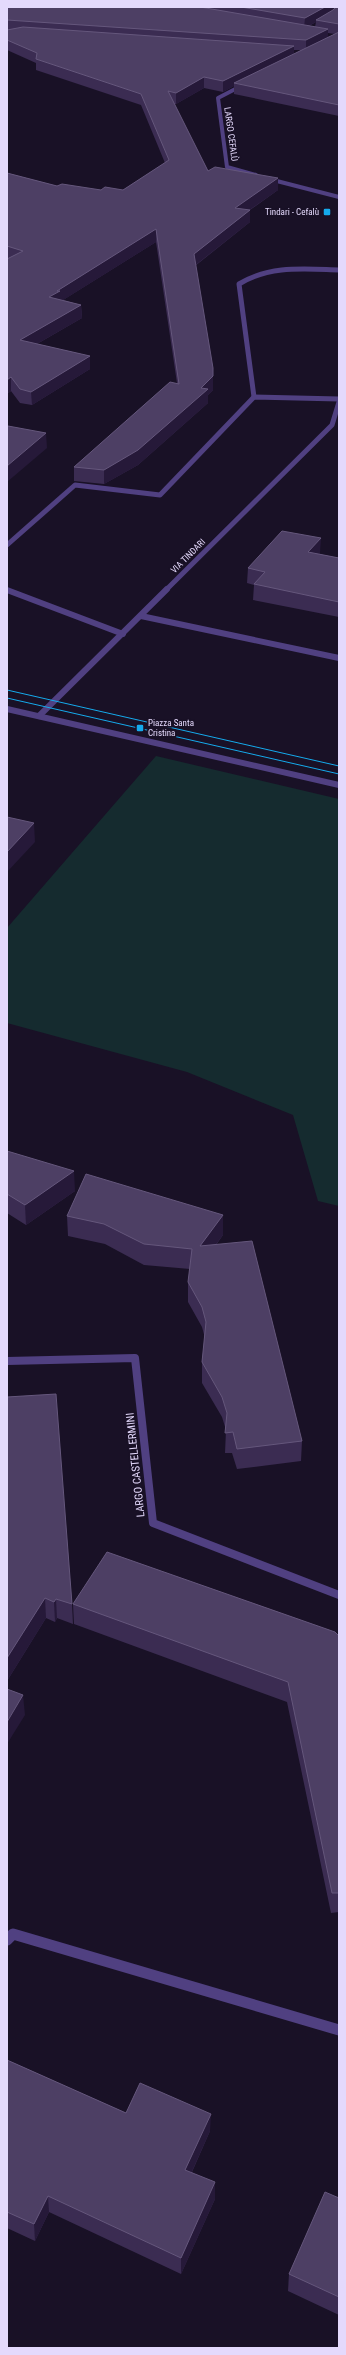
<svg xmlns="http://www.w3.org/2000/svg" width="346" height="2355" font-family="'Roboto Condensed',sans-serif">
<style>
.green{fill:#152b2f}
.lines{fill:none;stroke-linecap:round;stroke-linejoin:round}
.street-far4{stroke:#504081;stroke-width:4}
.street-far3{stroke:#504081;stroke-width:5}
.street-far2{stroke:#504081;stroke-width:6}
.street-far1{stroke:#504081;stroke-width:8}
.street{stroke:#504081;stroke-width:11}
.tram{stroke:#15aaec;stroke-width:1}
.wall{fill:#3b2c52;fill-rule:evenodd}
.shaded-wall{fill:#261939}
.building{fill:#4d3f64;stroke:#65577c}
.poi-dot{fill:#15aaec;stroke:#191126;stroke-width:1.5}
.labels{text-anchor:middle;stroke-width:3.5;stroke-linejoin:round;paint-order:stroke}
.far-street-label{font-size:9px;fill:#e4d9fc;stroke:#191126}
.far-poi-label{font-size:9px;fill:#e4d9fc;stroke:#191126;text-anchor:end}
.street-label{font-size:11px;fill:#e4d9fc;stroke:#191126}
</style>
<rect width="100%" height="100%" fill="#191126"/>
<path class="green" d="M156 756 339 799V1206L318 1201 293 1115 187 1072 7 1023V928Z"/>
<g class="lines">
<g class="street-far4">
<path d="M243 85 218 98 227 167 256 175"/>
<path d="M269 179 339 197"/>
</g>
<g class="street-far3">
<path d="M254 397 239 284C270 265 304 269 339 270"/>
<path d="M7 545 75 485 160 495 254 397 339 399"/>
<path d="M166 590 332 425 339 402"/>
</g>
<g class="street-far2">
<path d="M7 590 123 634"/>
<path d="M141 616 339 658"/>
<path d="M7 709 339 785"/>
<path d="M39 716 167 589"/>
</g>
<path class="street-far1" d="M7 1361 135 1358 153 1523 339 1595"/>
<path class="street" d="M7 1940 13 1934 339 2030"/>
<g class="tram">
<path d="M7 690 339 766"/>
<path d="M7 698 339 774"/>
</g>
</g>
<g class="wall">
<path d="M7 7H335L332 11 339 7V116L234 94V86L223 92 204 88 176 104H174L208 171 278 190 250 210V222L195 266 213 390 208 395V403L138 465 104 484 74 481V467L177 383 156 242 63 300 81 305 82 318 37 344 90 356V369L32 405 20 403 11 391 7 394V259H8L7 258V173L57 186 101 190H123L165 163 141 105 36 70V63L7 50ZM316 22 315 27 309 26ZM328 33 335 34 328 37ZM294 50H301L294 54Z"/>
<path d="M320 553 319 554 339 558V617L253 600 254 585 247 583 248 568Z"/>
<path d="M7 1151 75 1191 26 1225 7 1213Z"/>
<path d="M223 1215V1235L216 1245 302 1441 301 1461 237 1469 232 1453H225L226 1430 222 1417 202 1383V1362L205 1338 202 1327 188 1302V1282L190 1269 144 1265 105 1244 68 1236 67 1216Z"/>
<path d="M7 1397 72 1604 73 1624 57 1618 55 1622 46 1618 7 1681Z"/>
<path d="M73 1604 339 1636V1912L331 1913 287 1702 74 1624Z"/>
<path d="M7 2060 126 2113 210 2131 192 2172 215 2199 181 2274 49 2212 35 2241 7 2228Z"/>
<path d="M339 2198V2315L288 2291 289 2274Z"/>
</g>
<g class="shaded-wall">
<path d="M325 7H335L328 15 316 20V22L304 28 305 18Z"/>
<path d="M328 29V40L306 50V40Z"/>
<path d="M294 46V57L234 83V86L223 92V81Z"/>
<path d="M204 77V88L176 104V93Z"/>
<path d="M278 178V190L235 220V208Z"/>
<path d="M250 210V222L193 267 194 254Z"/>
<path d="M156 229V242L60 302 49 297 57 291Z"/>
<path d="M81 305 82 318 21 353 20 340Z"/>
<path d="M90 356V369L32 405 31 392Z"/>
<path d="M213 376V390L208 395V403L138 465 104 484V470L201 388Z"/>
<path d="M11 377V391L7 394V380Z"/>
<path d="M46 433 47 448 7 482V466Z"/>
<path d="M321 538 320 553 308 568V552Z"/>
<path d="M34 823 35 842 7 872V852Z"/>
<path d="M74 1171 75 1191 26 1225 25 1205Z"/>
<path d="M223 1215V1235L199 1267 200 1246Z"/>
<path d="M45 1598 46 1618 7 1681V1658Z"/>
<path d="M56 1599 57 1618 55 1622 54 1602Z"/>
<path d="M23 1695 25 1715 7 1744V1722Z"/>
<path d="M211 2114 210 2131 185 2187V2170Z"/>
<path d="M215 2182V2199L181 2274V2258Z"/>
<path d="M48 2196 49 2212 35 2241 34 2224Z"/>
</g>
<g class="building">
<path d="M7 7H200L328 29 306 40 7 20Z"/>
<path d="M241 7H325L305 18Z"/>
<path d="M336 7H339V24L316 20 333 10Z"/>
<path d="M23 27 294 46 223 81 204 77 176 93 168 91 208 171 215 167 278 178 235 208 250 210 194 254 213 368V376L201 388 208 389 138 450 104 470 74 467 170 382 179 384 156 229 57 291H60L49 297 81 305 20 340 90 356 31 392 20 389 11 377 7 380V259L23 251 7 246V173L57 186 62 184 101 190 105 187 123 190 169 160 141 94 36 59 37 53 7 40V30Z"/>
<path d="M339 32V105L234 83Z"/>
<path d="M7 426H8L46 433 7 466Z"/>
<path d="M282 531 321 538 308 552 339 558V602L254 584 265 572 248 568Z"/>
<path d="M7 817 34 823 7 852Z"/>
<path d="M7 1151 74 1171 25 1205 7 1194Z"/>
<path d="M86 1174 223 1215 200 1246 252 1241 302 1441 237 1449 233 1432 225 1433 227 1413 222 1397 202 1362 206 1322 202 1307 188 1282 192 1249 144 1244 104 1224 67 1216Z"/>
<path d="M56 1394 72 1604 56 1599 54 1602 45 1598 7 1658V1397Z"/>
<path d="M107 1552 335 1632 339 1636V1893H332L288 1682 73 1604Z"/>
<path d="M7 1689 23 1695 7 1722Z"/>
<path d="M7 2060 126 2113 140 2083 211 2114 185 2170 215 2182 181 2258 48 2196 34 2224 7 2212Z"/>
<path d="M325 2192 339 2198V2297L289 2274Z"/>
</g>
<g class="poi-dot">
<rect x="323" y="208" width="8" height="8" rx="2"/>
<rect x="136" y="724" width="8" height="8" rx="2"/>
</g>
<g class="labels">
<g class="far-street-label">
<text transform="translate(231 134) rotate(82)" y="3">LARGO CEFALÙ</text>
<text transform="translate(188 556) rotate(-45)" y="3">VIA TINDARI</text>
</g>
<g class="far-poi-label">
<text x="319" y="215">Tindari - Cefalù</text>
<text x="148" y="726" text-anchor="start">Piazza Santa<tspan x="148" dy="10">Cristina</tspan></text>
</g>
<g class="street-label">
<text transform="translate(135 1465) rotate(-96)" y="4">LARGO CASTELLERMINI</text>
</g>
</g>
<rect width="346" height="2355" fill="none" stroke="#e4d9fc" stroke-width="16"/>
</svg>
